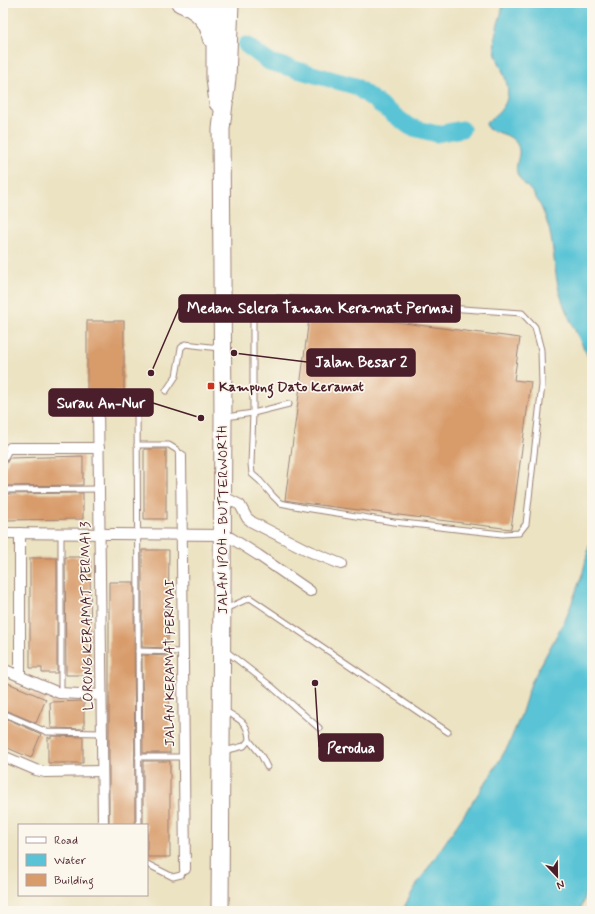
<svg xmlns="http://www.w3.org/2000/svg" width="595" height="914" font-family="Mynerve,sans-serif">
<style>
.water{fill:#5ac4d6;stroke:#527280}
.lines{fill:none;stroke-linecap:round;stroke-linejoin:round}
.river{stroke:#5ac4d6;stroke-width:17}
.building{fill:#d89b6a}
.service-casing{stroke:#9b8177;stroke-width:7}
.minor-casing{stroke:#9b8177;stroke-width:12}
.tertiary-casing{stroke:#9b8177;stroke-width:15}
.trunk-casing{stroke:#9b8177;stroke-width:19}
.service{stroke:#fff;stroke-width:5}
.minor{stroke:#fff;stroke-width:10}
.tertiary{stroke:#fff;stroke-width:13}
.trunk{stroke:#fff;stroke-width:17}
.poi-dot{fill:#c8321e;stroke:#fbf7ec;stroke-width:1.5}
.labels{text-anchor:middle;stroke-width:3.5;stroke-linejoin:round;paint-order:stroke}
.poi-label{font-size:14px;font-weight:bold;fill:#4a1f2b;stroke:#fbf7ec;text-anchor:start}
.street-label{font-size:14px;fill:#4a1f2b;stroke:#fbf7ec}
.leader{fill:none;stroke:#4a1f2b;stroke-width:1.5}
.callout-dot{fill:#4a1f2b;stroke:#fbf7ec;stroke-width:1.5}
.callout{fill:#4a1f2b;stroke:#4a1f2b;stroke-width:1.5}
.callout-label{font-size:15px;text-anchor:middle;font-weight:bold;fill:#fff}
</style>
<rect width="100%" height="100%" fill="#fbf7ec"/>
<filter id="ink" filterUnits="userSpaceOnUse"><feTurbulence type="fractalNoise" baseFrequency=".025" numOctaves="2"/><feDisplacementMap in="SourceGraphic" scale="8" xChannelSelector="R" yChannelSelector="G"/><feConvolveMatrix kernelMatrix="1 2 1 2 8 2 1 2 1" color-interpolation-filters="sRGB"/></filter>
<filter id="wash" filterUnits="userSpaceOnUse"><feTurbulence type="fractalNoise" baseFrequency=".012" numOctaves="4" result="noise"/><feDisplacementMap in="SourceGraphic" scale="16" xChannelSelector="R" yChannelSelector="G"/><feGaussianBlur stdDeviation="0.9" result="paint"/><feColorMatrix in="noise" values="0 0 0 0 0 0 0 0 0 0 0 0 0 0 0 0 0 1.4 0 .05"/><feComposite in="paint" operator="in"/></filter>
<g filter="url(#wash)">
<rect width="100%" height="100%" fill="#ece3c3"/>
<g class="water">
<path d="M503 3H592V370L590 361C580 339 567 317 560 294 553 270 555 243 546 219 543 210 538 200 532 192 527 186 520 181 517 173 514 163 523 154 517 144 511 134 498 133 488 129L486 124 487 122C507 108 513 96 503 72 500 64 496 57 495 49 492 33 502 18 503 3Z"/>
<path d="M592 534V870L580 911H402L414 889 490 776 508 746 521 715 531 683 567 616 583 572Z"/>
</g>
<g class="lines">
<path class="river" d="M246 45 269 62 355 86 410 127 437 134 462 129"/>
</g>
<g id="blocks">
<g class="building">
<path d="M310 311 520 338 514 380 531 382 511 529 303 503 285 500Z"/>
<rect x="87" y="321" width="37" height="71"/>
<rect x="144" y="449" width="22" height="70"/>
<path d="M83 456V485L3 486V471L9 458Z"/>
<path d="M83 493V519L3 520V494Z"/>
<path d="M142 550H169L168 648 142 647Z"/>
<path d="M65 557H90L91 675H66Z"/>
<path d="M30 558H57V673H42V668H30Z"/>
<path d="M109 582H134L135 825H109Z"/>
<path d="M142 655 169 656 170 753H143Z"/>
<path d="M3 681 46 699 36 723 3 709Z"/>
<path d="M84 701V728L83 729 51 728 50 702Z"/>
<path d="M3 717 41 734 31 758 3 746Z"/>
<path d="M51 736 83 737V763H48V737L51 739Z"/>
<path d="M143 761H170V857H147V825H143Z"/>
</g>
</g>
</g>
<g filter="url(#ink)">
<use href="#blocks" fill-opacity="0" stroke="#9b8177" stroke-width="1"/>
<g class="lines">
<g class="service-casing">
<g id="service">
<path d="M253 304V413L251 464 252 474 260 481 273 496 280 503 305 508 394 522 502 534 519 533 526 524 542 385 541 350 535 327 522 313 328 300 276 298"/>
<path d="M166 391 176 376 181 348 185 344 219 348"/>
<path d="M137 406 139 825"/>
<path d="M226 417 253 413 289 404"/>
<path d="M137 445H169L177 450 181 456"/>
<path d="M3 461 10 448"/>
<path d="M3 490 99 489"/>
<path d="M61 534V693"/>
<path d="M225 609 250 598 448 732"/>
<path d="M138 651 183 652"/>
<path d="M226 651 271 686 319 728"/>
<path d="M3 713 47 732 102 733"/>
<path d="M249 740 261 755 267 767"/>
<path d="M224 751 244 746 249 740C248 721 239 720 224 710"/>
<path d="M138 757H183"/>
<path d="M147 864 173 877 181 875 185 869"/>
</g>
</g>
<g class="minor-casing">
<g id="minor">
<path d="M98 406 103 825"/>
<path d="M10 448H99"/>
<path d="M181 456 185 869"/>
<path d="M222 496 240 505 247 518 252 522 309 551 341 564"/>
<path d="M3 533 222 535 231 538 258 555 310 591"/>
<path d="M20 533V676"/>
<path d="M3 669 59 693 101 695"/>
<path d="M3 756 36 770 45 772 102 771"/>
</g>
</g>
<g class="tertiary-casing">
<path id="tertiary" d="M202 3 224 6"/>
</g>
<g class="trunk-casing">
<g id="trunk">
<path d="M180 3C196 9 209 20 211 38"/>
<path d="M215 3V78L218 103"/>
<path d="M220 911 223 418 221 129 227 78 230 3"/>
</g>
</g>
<use href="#service" class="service"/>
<use href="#minor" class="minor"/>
<use href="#tertiary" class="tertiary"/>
<use href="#trunk" class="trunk"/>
</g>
</g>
<rect class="poi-dot" x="207" y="382" width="8" height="8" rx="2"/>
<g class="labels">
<g class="poi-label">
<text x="219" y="391">Kampung Dato Keramat</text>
</g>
<g class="street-label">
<text transform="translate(222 520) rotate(-90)" y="5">JALAN IPOH - BUTTERWORTH</text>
<text transform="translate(86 616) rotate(-91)" y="5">LORONG KERAMAT PERMAI 3</text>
<text transform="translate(169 663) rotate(-90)" y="5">JALAN KERAMAT PERMAI</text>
</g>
</g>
<path class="leader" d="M151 373L179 308M234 353L307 362M201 418L153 403M315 683L319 747"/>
<g class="callout-dot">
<circle cx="151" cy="373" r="4"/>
<circle cx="234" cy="353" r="4"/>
<circle cx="201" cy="418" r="4"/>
<circle cx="315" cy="683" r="4"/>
</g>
<g class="callout">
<rect x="179" y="295" width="281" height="27" rx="4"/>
<rect x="307" y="349" width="108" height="27" rx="4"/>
<rect x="49" y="389" width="104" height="27" rx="4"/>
<rect x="319" y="734" width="64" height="27" rx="4"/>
</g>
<g class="callout-label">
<text x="320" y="313">Medan Selera Taman Keramat Permai</text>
<text x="361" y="367">Jalan Besar 2</text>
<text x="101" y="408">Surau An-Nur</text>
<text x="351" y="753">Perodua</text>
</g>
<rect width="595" height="914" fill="none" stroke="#fbf7ec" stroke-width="16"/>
<rect x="18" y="824" width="130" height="72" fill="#fbf7ec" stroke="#b4a19f"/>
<rect x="26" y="837" width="20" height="6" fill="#ffffff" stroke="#b4a19f"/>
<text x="54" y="844" font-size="12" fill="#4a1f2b">Road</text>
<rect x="26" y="854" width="20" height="12" fill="#5ac4d6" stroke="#b4a19f"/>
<text x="54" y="864" font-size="12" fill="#4a1f2b">Water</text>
<rect x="26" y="874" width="20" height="12" fill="#d89b6a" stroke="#b4a19f"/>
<text x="54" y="884" font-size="12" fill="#4a1f2b">Building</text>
<g transform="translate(557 876) rotate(158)" stroke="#fbf7ec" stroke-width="3" paint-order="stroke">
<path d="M0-3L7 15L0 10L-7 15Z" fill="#4a1f2b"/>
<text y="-6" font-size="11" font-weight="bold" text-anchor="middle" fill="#4a1f2b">N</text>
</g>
</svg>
